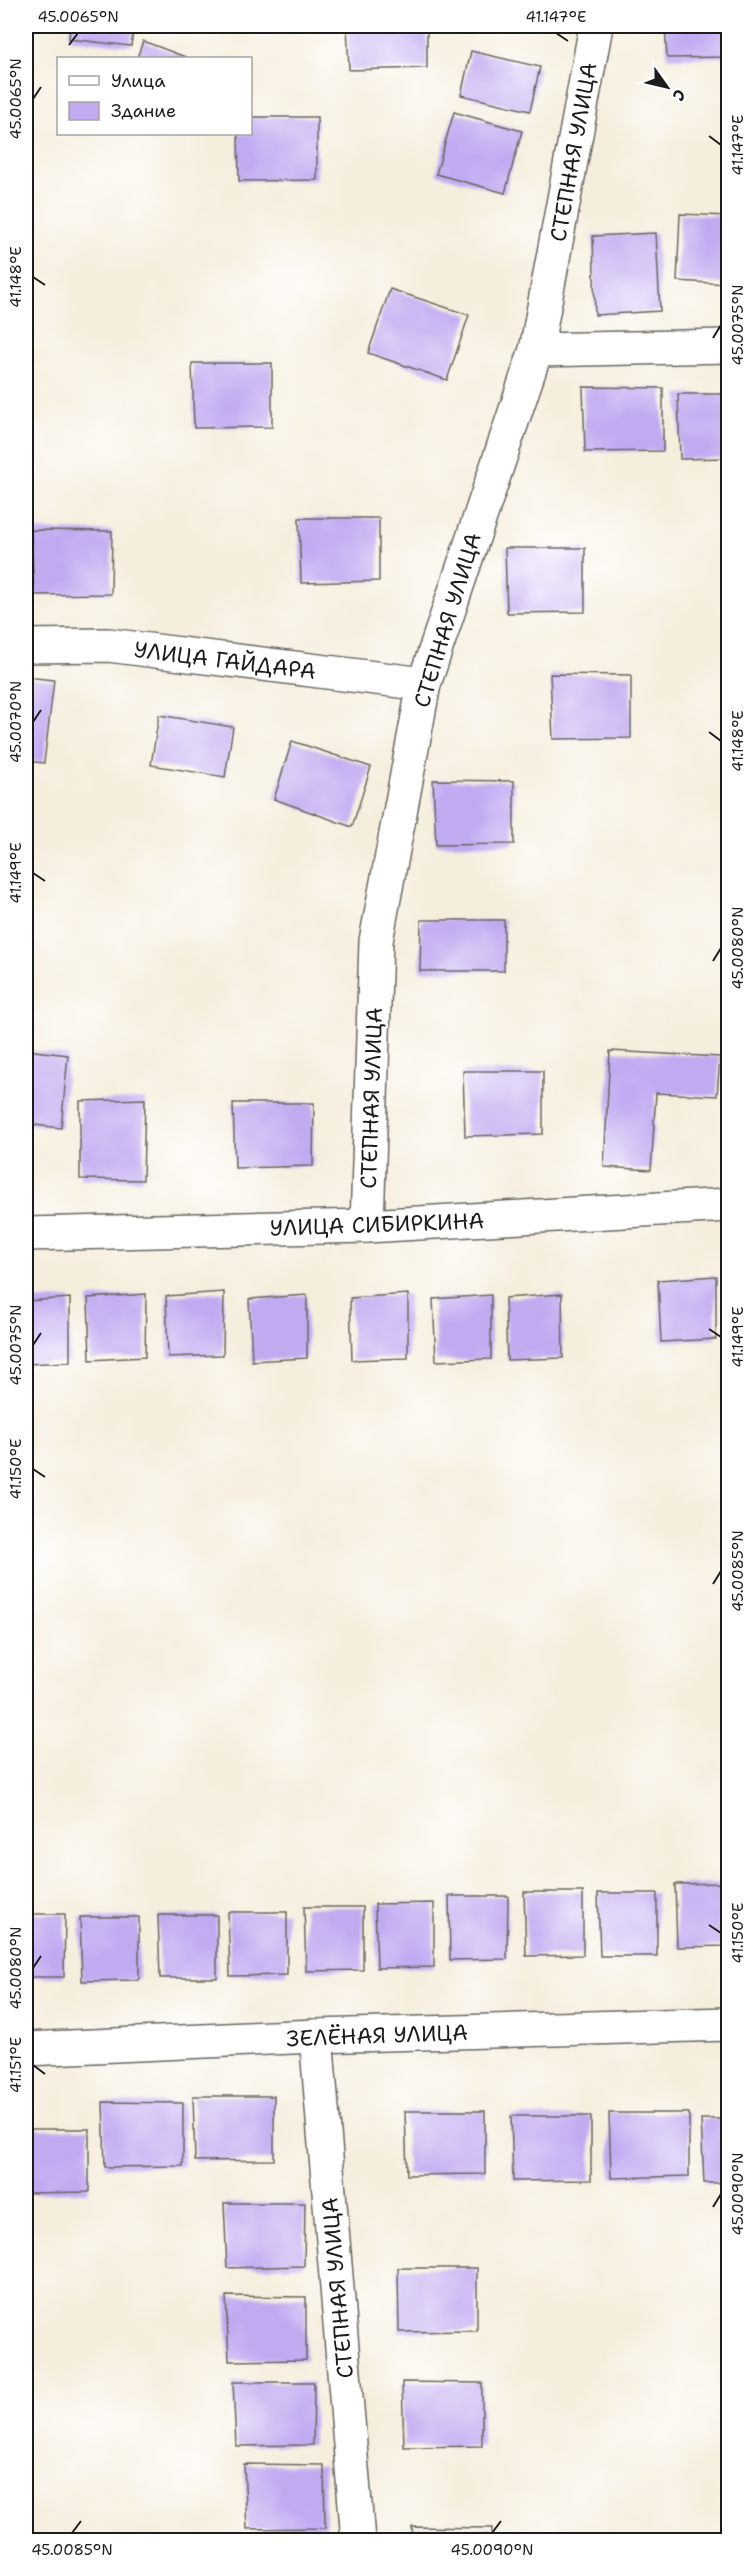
<svg xmlns="http://www.w3.org/2000/svg" width="754" height="2566" font-family="'Shantell Sans',sans-serif">
<style>
.building{fill:#c2aaf1}
.lines{fill:none;stroke-linecap:round;stroke-linejoin:round}
.street-casing{stroke:#686660;stroke-width:36}
.street{stroke:#fff;stroke-width:33}
.ticks{fill:none;stroke:#1c1c1c;stroke-width:2}
.labels{text-anchor:middle;stroke-width:5;stroke-linejoin:round;paint-order:stroke}
.street-label{font-size:22px;fill:#1c1c1c;stroke:#fff}
.neatline{fill:none;stroke:#1c1c1c;stroke-width:2}
.ticks-label{font-size:15px;text-anchor:middle;fill:#1c1c1c}
</style>
<rect width="100%" height="100%" fill="#fff"/>
<filter id="ink" filterUnits="userSpaceOnUse"><feTurbulence type="fractalNoise" baseFrequency=".0167" numOctaves="2"/><feDisplacementMap in="SourceGraphic" scale="12" xChannelSelector="R" yChannelSelector="G"/><feConvolveMatrix kernelMatrix="1 2 1 2 8 2 1 2 1" color-interpolation-filters="sRGB"/></filter>
<filter id="wash" filterUnits="userSpaceOnUse"><feTurbulence type="fractalNoise" baseFrequency=".008" numOctaves="4" result="noise"/><feDisplacementMap in="SourceGraphic" scale="24" xChannelSelector="R" yChannelSelector="G"/><feGaussianBlur stdDeviation="1.35" result="paint"/><feColorMatrix in="noise" values="0 0 0 0 0 0 0 0 0 0 0 0 0 0 0 0 0 1.4 0 .05"/><feComposite in="paint" operator="in"/></filter>
<g filter="url(#wash)">
<rect width="100%" height="100%" fill="#f6eedd"/>
<g id="blocks">
<g class="building">
<path d="M70 26H134L131 46 69 39Z"/>
<path d="M347 26H427V68L349 70Z"/>
<path d="M665 26H728V57L667 58Z"/>
<path d="M143 41 188 58H137Z"/>
<path d="M471 51 540 67 530 111 461 95Z"/>
<path d="M454 112 522 131 505 193 436 174Z"/>
<path d="M250 117H317V180L239 181 238 134H250Z"/>
<path d="M680 214 728 216V284L677 281Z"/>
<path d="M656 233 660 311 595 315 593 236Z"/>
<path d="M390 289 469 315 447 380 368 353Z"/>
<path d="M192 363H272V427L194 428Z"/>
<path d="M583 387 663 388V451L585 452Z"/>
<path d="M678 394H728V458L680 459Z"/>
<path d="M299 518H379V581L301 583Z"/>
<path d="M31 530 112 531 111 594 34 595Z"/>
<path d="M505 548H585V612L507 613Z"/>
<path d="M550 674 631 675V738L553 739Z"/>
<path d="M26 677 54 680 44 763 26 761Z"/>
<path d="M159 715 233 727 225 777 151 765Z"/>
<path d="M292 741 371 767 352 827 274 799Z"/>
<path d="M433 780 514 781V844L436 845Z"/>
<path d="M421 920H504V971H420Z"/>
<path d="M26 1050 68 1055 61 1128 26 1124Z"/>
<path d="M610 1051 720 1057 717 1096 656 1093 651 1170 604 1167Z"/>
<path d="M463 1071H543V1134L465 1136Z"/>
<path d="M145 1099 143 1180 80 1179V1101Z"/>
<path d="M233 1103H314L313 1166 235 1168Z"/>
<path d="M716 1276V1339L661 1342 658 1280Z"/>
<path d="M224 1292 223 1355 168 1357 166 1296Z"/>
<path d="M146 1294 145 1357 90 1360 88 1298Z"/>
<path d="M408 1294V1358L352 1360 350 1298Z"/>
<path d="M562 1294 563 1358 507 1360 505 1298Z"/>
<path d="M307 1295V1358L252 1361 249 1299Z"/>
<path d="M491 1295V1359L436 1361 433 1299Z"/>
<path d="M70 1298V1362L26 1364V1301Z"/>
<path d="M728 1883V1946L677 1947 675 1884Z"/>
<path d="M524 1892H583V1955L526 1956Z"/>
<path d="M598 1893H657V1956H600Z"/>
<path d="M449 1896H508L507 1959 450 1960Z"/>
<path d="M434 1903V1967L377 1968 375 1904Z"/>
<path d="M304 1907H363V1970L306 1971Z"/>
<path d="M228 1912H287V1975L230 1976Z"/>
<path d="M26 1914H65L64 1977H26Z"/>
<path d="M158 1915H217V1978H160Z"/>
<path d="M80 1917H139V1980L82 1981Z"/>
<path d="M193 2096H274V2160L195 2161Z"/>
<path d="M103 2102 183 2103V2166L105 2167Z"/>
<path d="M405 2111H485V2174L407 2175Z"/>
<path d="M609 2113H689V2176L611 2178Z"/>
<path d="M511 2116H591V2180L513 2181Z"/>
<path d="M701 2119H728V2183H704Z"/>
<path d="M26 2129H89V2192L26 2193Z"/>
<path d="M224 2203H305L304 2266 227 2268Z"/>
<path d="M398 2268H477V2331L399 2332Z"/>
<path d="M226 2296 306 2297V2360L229 2361Z"/>
<path d="M233 2382H314L313 2445 236 2446Z"/>
<path d="M402 2382 482 2383V2446L404 2447Z"/>
<path d="M244 2464 324 2465 325 2528 247 2529Z"/>
<path d="M412 2527 492 2528V2540H413Z"/>
</g>
</g>
</g>
<g filter="url(#ink)">
<use href="#blocks" fill-opacity="0" stroke="#686660" stroke-width="1.5"/>
<g class="lines">
<g class="street-casing">
<g id="street">
<path d="M536 350 728 346"/>
<path d="M26 646 108 645 424 684"/>
<path d="M367 1226 376 941 424 684 536 350 596 26"/>
<path d="M26 1234 367 1226 728 1205"/>
<path d="M316 2036 358 2540"/>
<path d="M26 2049 316 2036 728 2024"/>
</g>
</g>
<use href="#street" class="street"/>
</g>
</g>
<path class="ticks" d="M556 33 568 41M69 45 78 33M33 99 41 87M709 136 721 145M33 277 45 285M713 338 721 325M33 722 41 710M709 732 721 741M33 873 45 881M713 961 721 948M709 1329 721 1337M33 1345 41 1333M33 1469 45 1477M713 1584 721 1571M709 1925 721 1933M33 1968 41 1956M33 2065 45 2074M713 2207 721 2194M72 2533 81 2521M492 2533 501 2521"/>
<g class="labels">
<g class="street-label">
<text transform="translate(573 152) rotate(-80)" y="8">СТЕПНАЯ УЛИЦА</text>
<text transform="translate(447 620) rotate(-73)" y="8">СТЕПНАЯ УЛИЦА</text>
<text transform="translate(225 660) rotate(7)" y="8">УЛИЦА ГАЙДАРА</text>
<text transform="translate(371 1098) rotate(-88)" y="8">СТЕПНАЯ УЛИЦА</text>
<text transform="translate(377 1224) rotate(-2)" y="8">УЛИЦА СИБИРКИНА</text>
<text transform="translate(377 2035) rotate(-2)" y="8">ЗЕЛЁНАЯ УЛИЦА</text>
<text transform="translate(337 2288) rotate(-95)" y="8">СТЕПНАЯ УЛИЦА</text>
</g>
</g>
<rect width="754" height="2566" fill="none" stroke="#fff" stroke-width="66"/>
<rect x="57" y="57" width="195" height="78" fill="#ffffff" stroke="#a4a4a4" stroke-width="1.5"/>
<rect x="69" y="76" width="30" height="9" fill="#ffffff" stroke="#a4a4a4" stroke-width="1.5"/>
<text x="111" y="87" font-size="18" fill="#1c1c1c">Улица</text>
<rect x="69" y="102" width="30" height="18" fill="#c2aaf1" stroke="#a4a4a4" stroke-width="1.5"/>
<text x="111" y="117" font-size="18" fill="#1c1c1c">Здание</text>
<g transform="translate(667 87) rotate(124)" stroke="#ffffff" stroke-width="4.5" paint-order="stroke">
<path d="M0-4.5L10 22L0 15L-10 22Z" fill="#1c1c1c"/>
<text y="-9" font-size="16" font-weight="bold" text-anchor="middle" fill="#1c1c1c">С</text>
</g>
<rect x="33" y="33" width="688" height="2500" class="neatline"/>
<g class="ticks-label">
<text x="78" y="22">45.0065°N</text>
<text x="556" y="22">41.147°E</text>
<text transform="translate(16 99) rotate(-90)" y="5">45.0065°N</text>
<text transform="translate(738 145) rotate(-90)" y="5">41.147°E</text>
<text transform="translate(16 277) rotate(-90)" y="5">41.148°E</text>
<text transform="translate(738 325) rotate(-90)" y="5">45.0075°N</text>
<text transform="translate(16 722) rotate(-90)" y="5">45.0070°N</text>
<text transform="translate(738 741) rotate(-90)" y="5">41.148°E</text>
<text transform="translate(16 873) rotate(-90)" y="5">41.149°E</text>
<text transform="translate(738 948) rotate(-90)" y="5">45.0080°N</text>
<text transform="translate(738 1337) rotate(-90)" y="5">41.149°E</text>
<text transform="translate(16 1345) rotate(-90)" y="5">45.0075°N</text>
<text transform="translate(16 1469) rotate(-90)" y="5">41.150°E</text>
<text transform="translate(738 1571) rotate(-90)" y="5">45.0085°N</text>
<text transform="translate(738 1933) rotate(-90)" y="5">41.150°E</text>
<text transform="translate(16 1968) rotate(-90)" y="5">45.0080°N</text>
<text transform="translate(16 2065) rotate(-90)" y="5">41.151°E</text>
<text transform="translate(738 2194) rotate(-90)" y="5">45.0090°N</text>
<text x="72" y="2555">45.0085°N</text>
<text x="492" y="2555">45.0090°N</text>
</g>
</svg>
